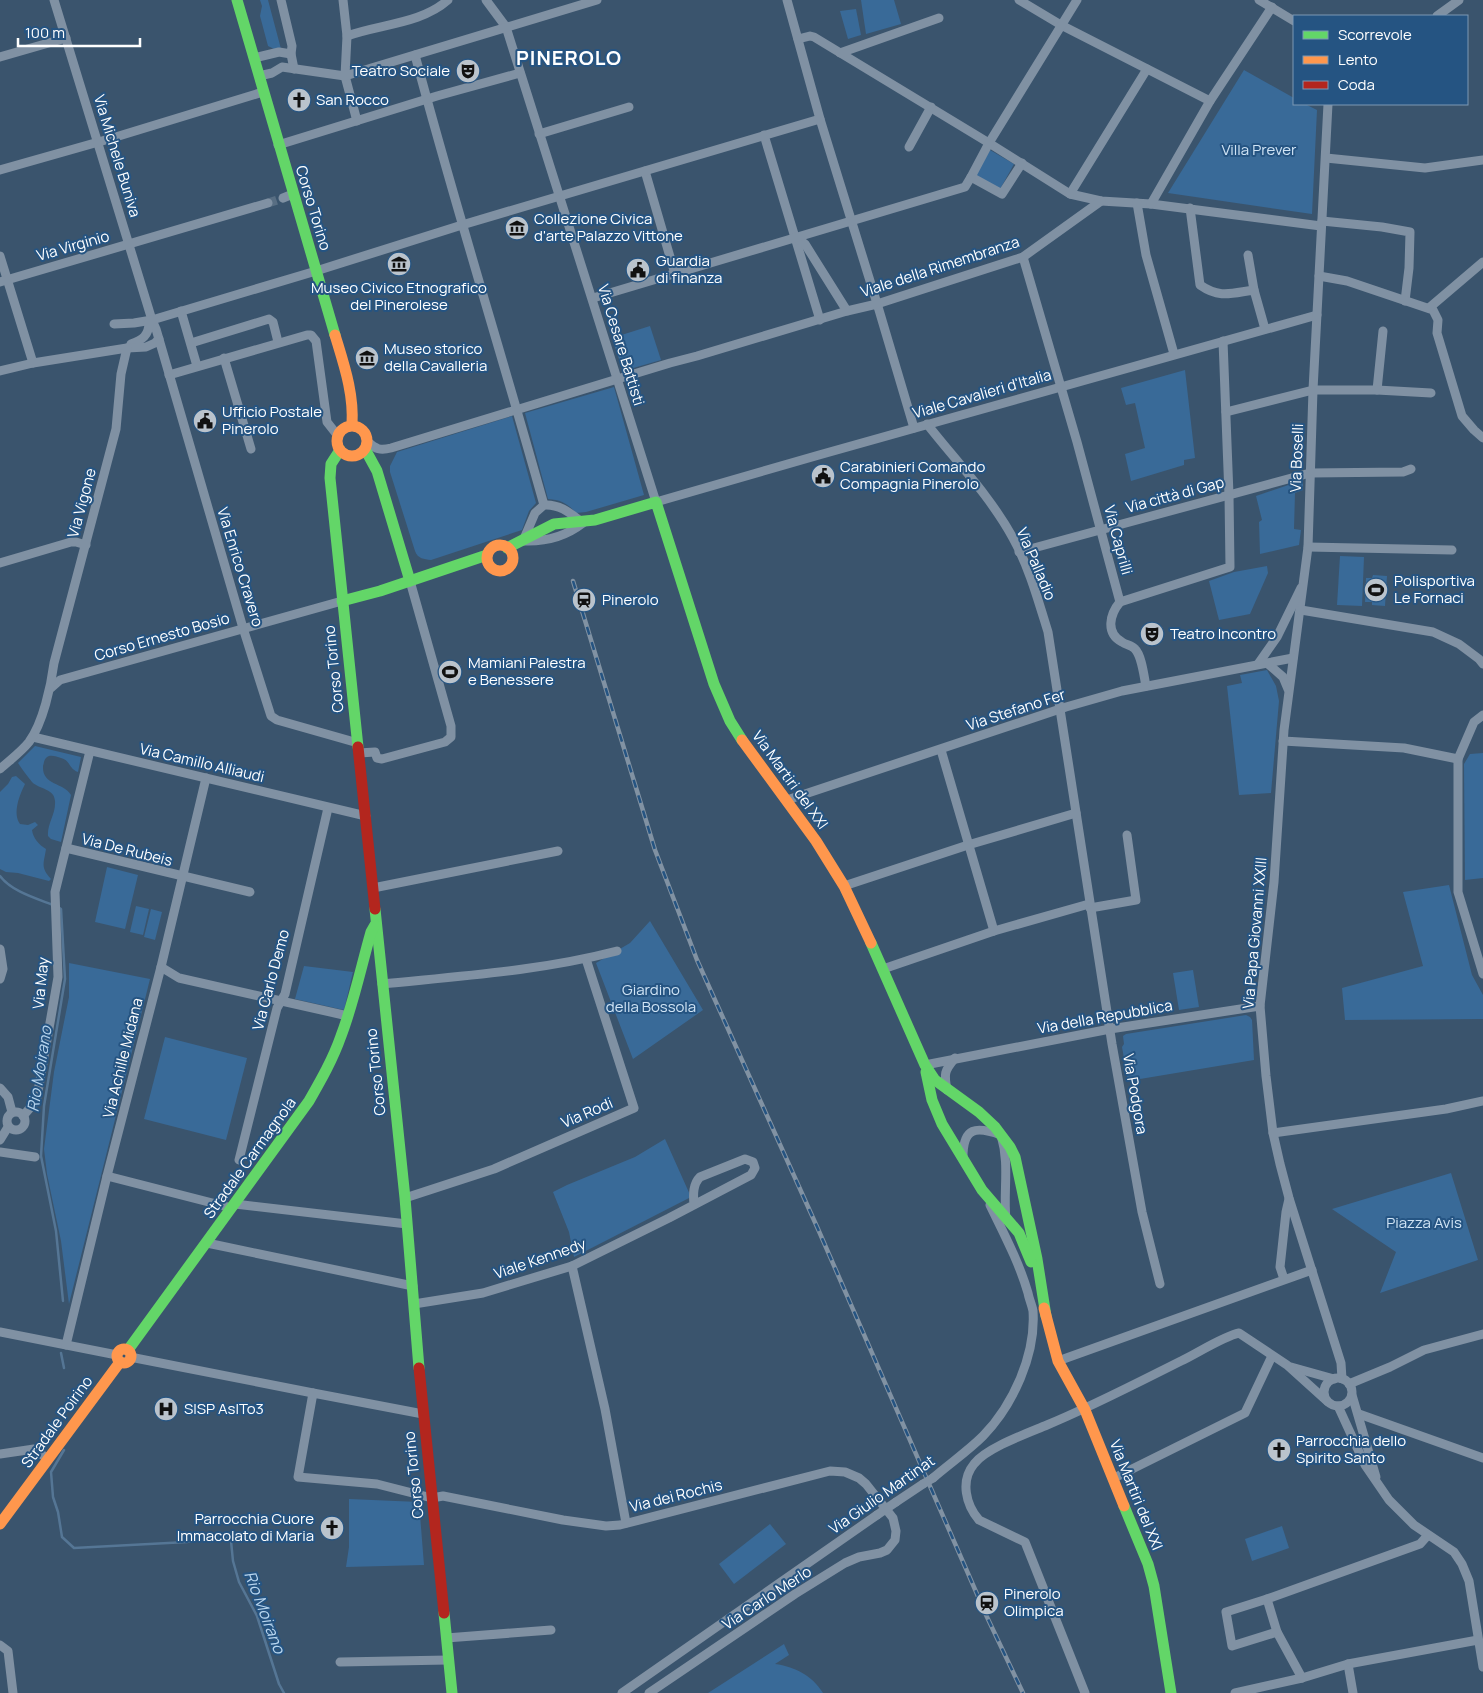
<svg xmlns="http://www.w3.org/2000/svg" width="1483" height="1693" font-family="Manrope,sans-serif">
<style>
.green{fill:#396a98}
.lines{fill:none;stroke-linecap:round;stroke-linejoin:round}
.stream{stroke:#557695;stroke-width:2.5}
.street-tunnel{stroke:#586e83;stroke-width:9;stroke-dasharray:9 4.5;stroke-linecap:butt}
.street{stroke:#8091a3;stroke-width:9}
.fast{stroke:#63d668;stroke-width:11}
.slow{stroke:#ff974d;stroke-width:11}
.jam{stroke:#b3261e;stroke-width:11}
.rail-casing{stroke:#8192a3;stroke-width:4.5}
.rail{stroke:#255482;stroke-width:2.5;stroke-dasharray:8;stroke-linecap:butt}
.street-bridge{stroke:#8091a3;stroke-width:9}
.labels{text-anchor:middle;stroke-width:4;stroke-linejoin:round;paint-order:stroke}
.poi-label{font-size:15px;fill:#fff;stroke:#255482;text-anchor:start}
.park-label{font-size:15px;fill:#d0e4f5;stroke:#255482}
.street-label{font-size:15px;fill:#fff;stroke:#255482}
.water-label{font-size:16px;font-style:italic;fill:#b8d5ee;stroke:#255482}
.district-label{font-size:20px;font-weight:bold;letter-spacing:1px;fill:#fff;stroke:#255482}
</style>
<rect width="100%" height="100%" fill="#3a546d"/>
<g class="green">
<path d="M260 0H268L281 49 276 50 268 46 260 16 262 6Z"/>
<path d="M861 0H894L901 24 866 34Z"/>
<path d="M856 9 861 35 848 39 840 11Z"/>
<path d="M1244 70 1294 98V104H1305L1317 110 1312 214 1168 193Z"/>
<path d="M990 150 1014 164 999 191 975 176Z"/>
<path d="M650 326 661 360 623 371 612 338Z"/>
<path d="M1185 370 1195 458 1184 460V465L1131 481 1125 454 1145 448 1135 403 1126 405 1121 388Z"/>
<path d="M614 387 644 495 586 512 576 513C567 503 561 500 548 499L525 413Z"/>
<path d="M512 416 536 503 529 511 522 530 431 560C424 559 418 559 415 551L390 472V466L397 452Z"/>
<path d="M1303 480V490L1295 493 1294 529 1301 530 1299 545 1260 554 1259 522 1262 520 1256 496Z"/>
<path d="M1340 556 1364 557 1362 606 1337 605Z"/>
<path d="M1267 566 1268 573 1250 614 1219 620 1209 581 1234 572Z"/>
<path d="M1373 575 1387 576 1385 606 1372 605V602H1365L1366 578H1372Z"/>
<path d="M1267 670 1276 686 1279 701 1271 793 1239 795 1227 686 1242 683 1240 675Z"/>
<path d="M35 746 81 757 78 772C69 769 70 760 61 758 56 756 49 754 46 758 44 760 44 763 43 766 42 786 63 782 71 795L61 842 51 839 48 836C47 824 56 814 55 801 54 788 40 790 32 782 27 776 22 769 18 763Z"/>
<path d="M1483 753V878L1465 880 1464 764 1470 754Z"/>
<path d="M16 776 25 784C20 794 12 813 20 824L28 825 35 822 38 825 32 830C33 838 39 845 46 849 44 863 40 867 51 879L49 881 18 873 6 872 0 869V792L8 784 12 777Z"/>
<path d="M107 867 138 875 125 929 95 922Z"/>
<path d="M1449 885 1472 975 1483 995V1019L1345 1020 1342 988 1423 966 1403 892Z"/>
<path d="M136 906 149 909 143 935 130 932Z"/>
<path d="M151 909 162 912 155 940 144 937Z"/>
<path d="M650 921 703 1010 633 1059 596 963 630 943Z"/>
<path d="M69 963 150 979 69 1304 61 1241 47 1174 44 1149 54 1072 69 997Z"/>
<path d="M304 966 353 972 344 1010 295 999Z"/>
<path d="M1193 970 1199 1007 1179 1010 1173 973Z"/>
<path d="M1246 1015 1250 1017 1252 1020 1254 1060 1128 1081 1122 1047 1124 1044 1123 1036 1126 1034Z"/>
<path d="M165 1037 247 1058 226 1140 144 1119Z"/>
<path d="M665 1139 691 1197 574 1257 569 1232 553 1192 567 1185 635 1157Z"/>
<path d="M1451 1173 1478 1260 1380 1293 1396 1252 1332 1209Z"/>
<path d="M349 1499 419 1502 424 1565 346 1567 349 1547Z"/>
<path d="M770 1524 786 1544 734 1584 719 1564Z"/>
<path d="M1282 1526 1289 1548 1252 1561 1245 1539Z"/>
<path d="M784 1644 789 1655 775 1664C795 1667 812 1675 823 1693H708Z"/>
</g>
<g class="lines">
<g class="stream">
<path d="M0 876C11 891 35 898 53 905"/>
<path d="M58 907 61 909 65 979 44 1106 41 1156 56 1231 63 1301"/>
<path d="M61 1353 64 1368"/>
<path d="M64 1450 51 1472 53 1497 58 1512 62 1537 74 1548 187 1542 214 1535H222L231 1541 233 1561 239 1582 257 1616 279 1684 284 1693"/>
</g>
<path class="street-tunnel" d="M268 203 283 198"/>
<g class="street">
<path d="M54 0 152 320 156 329 243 628 271 716 277 720 358 743"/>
<path d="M281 0 292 46 291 54 294 69"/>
<path d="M343 0 347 36 345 76 357 121"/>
<path d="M486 0 506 27 656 502 819 455 1317 315"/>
<path d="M787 0 820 119 879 310 914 428"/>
<path d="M1019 0 1061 25 1210 101"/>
<path d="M1259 0 1294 21"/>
<path d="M1437 16 1459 0"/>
<path d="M347 36C380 24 421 24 448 0"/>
<path d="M798 39 810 36 814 37 989 143 1070 194 1101 201 1151 204 1321 226"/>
<path d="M840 53 939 18"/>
<path d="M415 55C455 206 502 355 544 505"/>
<path d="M0 57 66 38"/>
<path d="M254 58 279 52 291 54"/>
<path d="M259 76 272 73 282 67 345 76 597 0"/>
<path d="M1328 104 1313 390 1308 547 1284 730 1274 882 1260 1006 1266 1076 1273 1133 1280 1164 1289 1198 1341 1363 1342 1379"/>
<path d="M539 134 629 107"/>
<path d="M764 135 820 320"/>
<path d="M278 145 437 96 520 73"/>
<path d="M909 147 931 107"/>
<path d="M1326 158 1425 168 1483 160"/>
<path d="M1022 163 1002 194 971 177 989 143 1077 0"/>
<path d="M0 170 109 139 263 92"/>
<path d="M645 171 675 274"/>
<path d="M1070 194 1147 69"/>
<path d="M283 198 293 194"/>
<path d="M1137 203 1146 255 1174 354"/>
<path d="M1151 204 1210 101 1272 7"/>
<path d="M1190 208 1200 285C1220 299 1232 293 1254 290L1265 329"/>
<path d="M1322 221 1382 227 1410 232 1409 268 1405 301"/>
<path d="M796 237 805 244 847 311"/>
<path d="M1248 255 1254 290"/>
<path d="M0 256 33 363"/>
<path d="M1023 257 1077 442 1120 602C1110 614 1105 633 1122 642 1126 645 1132 645 1135 649 1142 656 1144 677 1146 686"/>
<path d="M1319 276 1347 281 1433 310 1438 320 1437 333 1462 416 1474 430 1483 438"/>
<path d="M0 282 268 203"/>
<path d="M593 298 965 187 971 177"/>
<path d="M1429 308 1483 262"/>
<path d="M181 311 197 366"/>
<path d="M114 324 134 323 152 320 316 271 462 225 820 119"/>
<path d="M191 343 269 319 273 322 278 342"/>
<path d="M131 344C142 340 149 336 149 322L152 320"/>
<path d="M224 358 251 449"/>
<path d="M0 371 33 363 127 348 146 347 155 343 159 339"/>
<path d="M169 375 307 335H311L316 341 327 422 338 436"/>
<path d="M1377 390 1383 331"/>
<path d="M1226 412 1313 390H1377L1431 393"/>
<path d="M927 424C956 461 990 496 1013 538 1029 567 1038 600 1048 632L1112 1044 1142 1212 1160 1284"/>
<path d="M368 442C376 449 380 451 391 448L670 363 697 356 847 311 877 304 1023 257 1101 201"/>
<path d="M544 505C560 504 570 513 583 523 565 537 545 542 523 541L535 513Z"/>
<path d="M1308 547 1452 550"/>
<path d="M1019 552 1310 473 1403 472 1411 469"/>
<path d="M0 563 71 542H76L86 545"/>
<path d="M1120 602 1230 567 1229 495 1223 341"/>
<path d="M1301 610 1433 632 1459 644 1479 659 1483 664"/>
<path d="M1267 663 1283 677 1288 689"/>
<path d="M1258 664 1277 637 1301 588"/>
<path d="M51 688 60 680 342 601"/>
<path d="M1483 715 1474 722 1458 759V892L1483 974"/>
<path d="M33 737 366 816"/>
<path d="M1283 741 1404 748 1458 759"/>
<path d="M941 750 994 931"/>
<path d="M359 753 375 752 377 758 382 759 445 742 451 737V726L410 581"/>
<path d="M0 769C10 760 21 752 29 742 43 723 51 686 54 663L116 429 121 374 127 348"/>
<path d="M787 800 1066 707 1122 691 1293 658"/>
<path d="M66 848 250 892"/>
<path d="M844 886 968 845 1076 813"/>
<path d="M373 888 558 851"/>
<path d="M1090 908 1136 900 1127 835"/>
<path d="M0 949 3 969 0 979"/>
<path d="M161 967 179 978 348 1016"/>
<path d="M883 969 994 931 1089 904"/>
<path d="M382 984C461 976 540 971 617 951"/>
<path d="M925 1065 1110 1029 1260 1006"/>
<path d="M0 1088 8 1097 12 1112"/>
<path d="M947 1090C944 1074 944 1071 955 1058"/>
<circle cx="16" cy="1121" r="9"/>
<path d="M23 1116 36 1101 37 1097 58 977 55 892 90 751"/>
<path d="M1273 1133 1446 1109 1483 1101"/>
<path d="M0 1140 8 1127"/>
<path d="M0 1152 35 1157"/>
<path d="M963 1157C963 1127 976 1126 1001 1135 1010 1165 1003 1190 1006 1220"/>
<path d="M239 1160 277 1008 285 994 328 808"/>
<path d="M107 1176 232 1208"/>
<path d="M405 1198 494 1169 634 1108 586 959"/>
<path d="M235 1204 407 1224"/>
<path d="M207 1243 413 1286"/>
<path d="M572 1266 605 1409 626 1523"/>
<path d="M1284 1279 1280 1267 1286 1212 1289 1199"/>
<path d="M414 1304 483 1293 572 1266 669 1218 751 1175 755 1168 753 1162 745 1159 700 1177C693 1184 693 1194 694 1205"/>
<path d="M0 1332 117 1355"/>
<path d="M66 1345 107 1176 161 967 206 778"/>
<path d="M130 1357 313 1393"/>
<path d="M1058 1361 1312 1270"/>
<path d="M1291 1367 1334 1379"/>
<circle cx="1338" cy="1392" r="14"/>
<path d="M1349 1384 1390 1367 1424 1350 1483 1334"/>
<path d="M1352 1395 1376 1477"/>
<path d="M1338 1406 1365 1465 1389 1500 1414 1525 1454 1552 1462 1564 1469 1581 1483 1667"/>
<path d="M423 1414 313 1393 298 1477 377 1484 432 1498 443 1496 563 1520 606 1526 620 1525 830 1471 845 1472 859 1478 866 1484 893 1518 896 1531 895 1540 887 1550 880 1553 859 1557 845 1563 795 1594 649 1693"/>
<path d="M1359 1414 1483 1458"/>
<path d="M0 1454 34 1449 48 1459"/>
<path d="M933 1478C949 1464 968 1451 983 1436 1013 1405 1036 1355 1033 1311 1032 1305 1029 1299 1028 1293 1019 1262 1004 1234 990 1205"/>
<path d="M1114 1478 1245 1413 1272 1356"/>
<path d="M896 1502 923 1484"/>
<path d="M1267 1599 1226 1612 1232 1646 1277 1632"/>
<path d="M446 1638 551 1630"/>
<path d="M0 1645 8 1651 13 1693"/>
<path d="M340 1662 448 1660"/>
<path d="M1348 1664 1353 1693"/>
<path d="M1302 1678 1277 1632 1267 1599 1420 1544 1428 1535"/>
<path d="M622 1693 877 1515"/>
<path d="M1085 1693 1025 1542 979 1520C966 1505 960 1481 974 1464 986 1448 1028 1433 1047 1425 1093 1406 1137 1383 1181 1361 1196 1354 1224 1336 1239 1333L1287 1365 1328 1402"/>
<path d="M1235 1693 1302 1678 1348 1664 1478 1640"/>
</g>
<g class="fast">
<path d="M237 0 335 335"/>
<path d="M365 449 377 471 410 581"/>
<path d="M340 450 331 464 330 478 358 747"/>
<path d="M507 548 554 524 595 520 656 502 714 684 730 721 742 740"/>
<path d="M342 601 380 591 487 555"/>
<path d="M375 909 405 1198 419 1368"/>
<path d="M871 943 925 1065 935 1080 979 1112 995 1127 1010 1147 1015 1157 1037 1259 1046 1316"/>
<path d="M926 1072 932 1100 942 1124 982 1190 1019 1233 1031 1262"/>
<path d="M128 1350 309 1101C321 1080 333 1059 341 1036 354 1002 361 967 371 932L375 925"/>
<path d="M1124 1506 1148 1564 1154 1586 1171 1693"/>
<path d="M444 1613 452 1693"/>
</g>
<g class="slow">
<path d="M335 335C344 365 354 393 352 425"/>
<circle cx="352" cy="441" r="15"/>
<circle cx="500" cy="558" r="13"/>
<path d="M742 740 816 841 844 886 871 943"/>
<path d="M1044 1308 1058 1361 1085 1410 1124 1506"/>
<circle cx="124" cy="1356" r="7"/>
<path d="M0 1524 120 1362"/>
</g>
<g class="jam">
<path d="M358 747 375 909"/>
<path d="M419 1368 444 1613"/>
</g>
<g class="rail-casing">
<path id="rail" d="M573 581 655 850 697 960 818 1229 987 1617 1023 1693"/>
</g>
<use href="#rail" class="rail"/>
<g class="street-bridge">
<path d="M923 1484 933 1478"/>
<path d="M877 1515 896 1502"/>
</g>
</g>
<defs>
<g id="theatre-disc" transform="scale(1.25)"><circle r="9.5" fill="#bac3cc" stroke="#255482"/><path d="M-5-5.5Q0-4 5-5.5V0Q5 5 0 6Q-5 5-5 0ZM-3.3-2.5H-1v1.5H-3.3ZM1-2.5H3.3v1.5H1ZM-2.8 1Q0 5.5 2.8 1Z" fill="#111"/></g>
<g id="church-disc" transform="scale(1.25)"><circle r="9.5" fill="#bac3cc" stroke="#255482"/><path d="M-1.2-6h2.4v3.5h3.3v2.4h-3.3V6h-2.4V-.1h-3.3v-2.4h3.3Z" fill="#111"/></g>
<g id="museum-disc" transform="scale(1.25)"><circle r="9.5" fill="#bac3cc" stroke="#255482"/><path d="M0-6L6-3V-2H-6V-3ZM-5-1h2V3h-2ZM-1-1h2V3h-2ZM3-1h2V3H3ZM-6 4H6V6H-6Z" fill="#111"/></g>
<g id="civic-disc" transform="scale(1.25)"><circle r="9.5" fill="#bac3cc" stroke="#255482"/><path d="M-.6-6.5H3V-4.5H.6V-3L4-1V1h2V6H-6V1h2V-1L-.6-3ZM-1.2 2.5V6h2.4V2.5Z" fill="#111"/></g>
<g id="stadium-disc" transform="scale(1.25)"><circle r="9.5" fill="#bac3cc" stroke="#255482"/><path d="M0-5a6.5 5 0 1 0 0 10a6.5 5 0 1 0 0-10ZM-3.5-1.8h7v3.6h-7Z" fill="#111"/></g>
<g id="station-disc" transform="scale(1.25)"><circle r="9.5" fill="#bac3cc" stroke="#255482"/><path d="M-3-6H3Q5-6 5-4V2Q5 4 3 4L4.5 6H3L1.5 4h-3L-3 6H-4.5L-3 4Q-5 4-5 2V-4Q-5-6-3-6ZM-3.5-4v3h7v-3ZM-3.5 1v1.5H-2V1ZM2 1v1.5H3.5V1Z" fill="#111"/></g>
<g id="hospital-disc" transform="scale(1.25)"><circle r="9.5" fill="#bac3cc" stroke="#255482"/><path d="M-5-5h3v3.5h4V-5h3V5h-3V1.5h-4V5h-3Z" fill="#111"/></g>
</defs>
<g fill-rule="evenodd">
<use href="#theatre-disc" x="468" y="71"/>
<use href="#church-disc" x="299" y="100"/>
<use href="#museum-disc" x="517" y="228"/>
<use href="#museum-disc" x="399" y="264"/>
<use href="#civic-disc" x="638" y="270"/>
<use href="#museum-disc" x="367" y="358"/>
<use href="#civic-disc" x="205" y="421"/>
<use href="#civic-disc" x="823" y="476"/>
<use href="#stadium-disc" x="1376" y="590"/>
<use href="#station-disc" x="584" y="600"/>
<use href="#theatre-disc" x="1152" y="634"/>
<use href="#stadium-disc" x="450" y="672"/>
<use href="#hospital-disc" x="166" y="1409"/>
<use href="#church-disc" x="1279" y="1450"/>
<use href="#church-disc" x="332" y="1528"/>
<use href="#station-disc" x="987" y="1603"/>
</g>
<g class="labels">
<g class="poi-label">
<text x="450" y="76" text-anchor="end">Teatro Sociale</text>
<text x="316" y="105">San Rocco</text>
<text x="534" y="224">Collezione Civica<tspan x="534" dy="17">d'arte Palazzo Vittone</tspan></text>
<text x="656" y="266">Guardia<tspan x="656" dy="17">di finanza</tspan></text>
<text x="399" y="293" text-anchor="middle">Museo Civico Etnografico<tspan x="399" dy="17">del Pinerolese</tspan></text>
<text x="384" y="354">Museo storico<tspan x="384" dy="17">della Cavalleria</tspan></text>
<text x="222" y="417">Ufficio Postale<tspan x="222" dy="17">Pinerolo</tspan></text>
<text x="840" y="472">Carabinieri Comando<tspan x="840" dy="17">Compagnia Pinerolo</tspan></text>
<text x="1394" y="586">Polisportiva<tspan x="1394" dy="17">Le Fornaci</tspan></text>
<text x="602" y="605">Pinerolo</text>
<text x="1170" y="639">Teatro Incontro</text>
<text x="468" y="668">Mamiani Palestra<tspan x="468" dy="17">e Benessere</tspan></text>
<text x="184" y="1414">SISP AslTo3</text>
<text x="1296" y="1446">Parrocchia dello<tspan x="1296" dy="17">Spirito Santo</tspan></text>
<text x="314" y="1524" text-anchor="end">Parrocchia Cuore<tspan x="314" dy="17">Immacolato di Maria</tspan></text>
<text x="1004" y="1599">Pinerolo<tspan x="1004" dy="17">Olimpica</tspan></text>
</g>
<g class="park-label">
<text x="1259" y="155">Villa Prever</text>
<text x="651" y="995">Giardino<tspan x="651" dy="17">della Bossola</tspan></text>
<text x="1424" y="1228">Piazza Avis</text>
</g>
<g class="street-label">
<text transform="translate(117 156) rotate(73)" y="5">Via Michele Buniva</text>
<text transform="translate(313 208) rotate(73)" y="5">Corso Torino</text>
<text transform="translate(73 246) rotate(-16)" y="5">Via Virginio</text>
<text transform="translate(940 267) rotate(-18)" y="5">Viale della Rimembranza</text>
<text transform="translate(621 345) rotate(73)" y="5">Via Cesare Battisti</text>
<text transform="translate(982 394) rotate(-16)" y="5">Viale Cavalieri d'Italia</text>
<text transform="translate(1297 458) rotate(-88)" y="5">Via Boselli</text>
<text transform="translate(1175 495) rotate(-15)" y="5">Via città di Gap</text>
<text transform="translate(82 503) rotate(-75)" y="5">Via Vigone</text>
<text transform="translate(1118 540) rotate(75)" y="5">Via Caprilli</text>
<text transform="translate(1036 564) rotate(67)" y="5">Via Palladio</text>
<text transform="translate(240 567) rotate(73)" y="5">Via Enrico Cravero</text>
<text transform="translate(162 637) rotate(-16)" y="5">Corso Ernesto Bosio</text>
<text transform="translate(334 669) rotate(-96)" y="5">Corso Torino</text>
<text transform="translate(1016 710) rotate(-18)" y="5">Via Stefano Fer</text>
<text transform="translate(202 763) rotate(13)" y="5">Via Camillo Alliaudi</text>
<text transform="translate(790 780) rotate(54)" y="5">Via Martiri del XXI</text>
<text transform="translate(127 850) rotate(14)" y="5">Via De Rubeis</text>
<text transform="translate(1255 933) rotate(-85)" y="5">Via Papa Giovanni XXIII</text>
<text transform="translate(271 980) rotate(-75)" y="5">Via Carlo Demo</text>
<text transform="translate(41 983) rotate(-84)" y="5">Via May</text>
<text transform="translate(1105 1017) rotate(-10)" y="5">Via della Repubblica</text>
<text transform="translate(123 1058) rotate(-76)" y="5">Via Achille Midana</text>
<text transform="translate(376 1072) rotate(-96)" y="5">Corso Torino</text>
<text transform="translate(1135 1094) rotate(80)" y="5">Via Podgora</text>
<text transform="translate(587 1113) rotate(-23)" y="5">Via Rodi</text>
<text transform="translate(250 1158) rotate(-54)" y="5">Stradale Carmagnola</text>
<text transform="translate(540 1259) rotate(-19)" y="5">Viale Kennedy</text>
<text transform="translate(57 1422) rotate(-54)" y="5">Stradale Poirino</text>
<text transform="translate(414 1475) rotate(-96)" y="5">Corso Torino</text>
<text transform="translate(882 1495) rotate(-35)" y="5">Via Giulio Martinat</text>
<text transform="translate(1136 1495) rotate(68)" y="5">Via Martiri del XXI</text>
<text transform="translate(676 1496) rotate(-14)" y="5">Via dei Rochis</text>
<text transform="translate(767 1598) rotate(-33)" y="5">Via Carlo Merlo</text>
</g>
<g class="water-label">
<text transform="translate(39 1069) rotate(-81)" y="6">Rio Moirano</text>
<text transform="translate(265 1612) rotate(69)" y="6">Rio Moirano</text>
</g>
<g class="district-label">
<text x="569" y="65">PINEROLO</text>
</g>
</g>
<rect x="1293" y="15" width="175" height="90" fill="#255482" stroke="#7c98b4"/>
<rect x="1303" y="31" width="25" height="8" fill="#63d668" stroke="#7c98b4"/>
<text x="1338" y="40" font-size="15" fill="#ffffff">Scorrevole</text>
<rect x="1303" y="56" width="25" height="8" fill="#ff974d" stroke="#7c98b4"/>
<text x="1338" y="65" font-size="15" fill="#ffffff">Lento</text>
<rect x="1303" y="81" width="25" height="8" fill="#b3261e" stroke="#7c98b4"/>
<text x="1338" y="90" font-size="15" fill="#ffffff">Coda</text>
<path d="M18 38v8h122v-8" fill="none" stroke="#ffffff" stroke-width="2.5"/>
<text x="25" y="38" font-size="15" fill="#ffffff" stroke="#255482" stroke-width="4" paint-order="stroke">100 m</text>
</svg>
